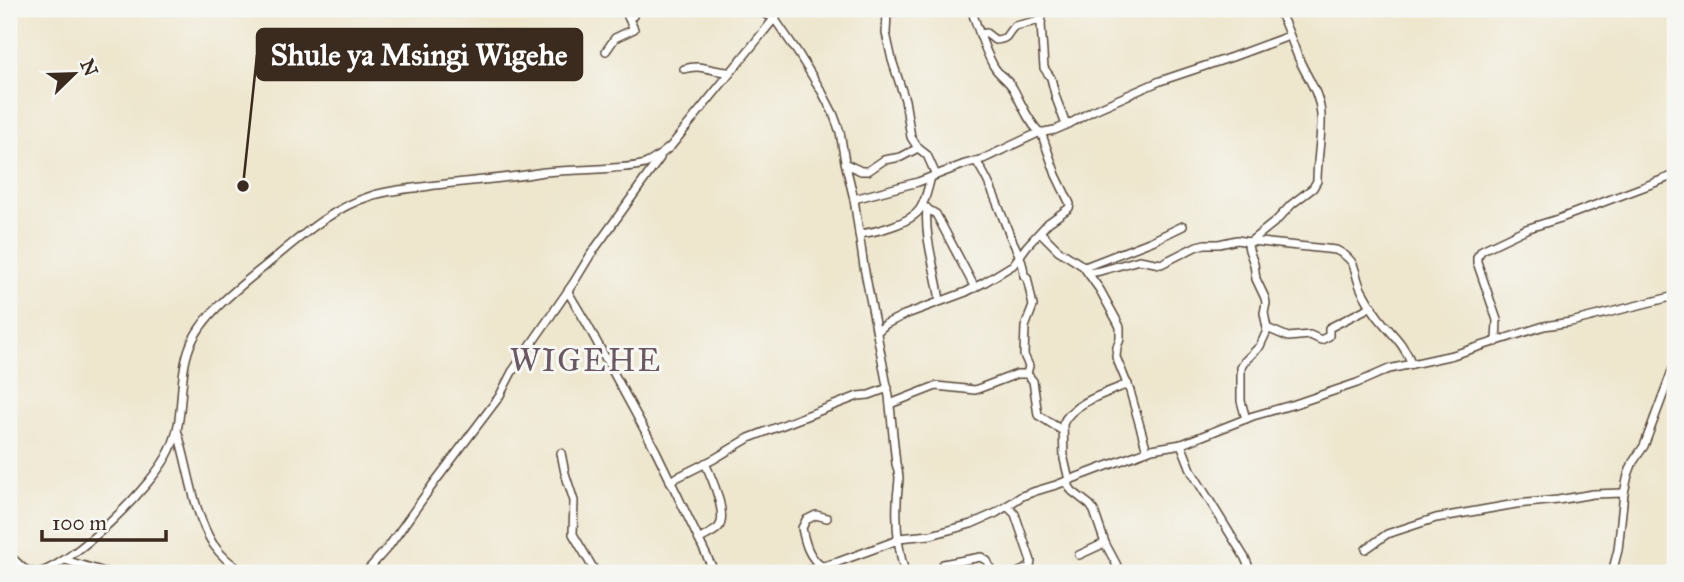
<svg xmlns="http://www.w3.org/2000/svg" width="1684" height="582" font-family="'IM FELL Great Primer',serif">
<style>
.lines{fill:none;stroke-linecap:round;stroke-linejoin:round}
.minor-casing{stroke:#564638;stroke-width:10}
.minor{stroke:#fff;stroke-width:7}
.labels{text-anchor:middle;stroke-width:6;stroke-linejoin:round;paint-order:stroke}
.quarter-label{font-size:32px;letter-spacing:2px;fill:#6a5963;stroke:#f6f6f2}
.leader{fill:none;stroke:#3b2a1e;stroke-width:2.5}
.callout-dot{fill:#3b2a1e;stroke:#f6f6f2;stroke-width:2.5}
.callout{fill:#3b2a1e;stroke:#3b2a1e;stroke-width:2.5}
.callout-label{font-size:30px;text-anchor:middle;font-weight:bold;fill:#fff}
</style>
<rect width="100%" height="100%" fill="#f6f6f2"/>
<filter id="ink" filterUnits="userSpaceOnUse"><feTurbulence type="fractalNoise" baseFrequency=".0143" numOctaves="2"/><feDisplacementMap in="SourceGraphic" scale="14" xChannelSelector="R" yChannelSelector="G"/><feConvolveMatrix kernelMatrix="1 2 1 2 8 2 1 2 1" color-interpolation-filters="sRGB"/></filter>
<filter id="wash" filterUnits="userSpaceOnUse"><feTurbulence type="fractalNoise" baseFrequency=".00686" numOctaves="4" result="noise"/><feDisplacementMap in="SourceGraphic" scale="28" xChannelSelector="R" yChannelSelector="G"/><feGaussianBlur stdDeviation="1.57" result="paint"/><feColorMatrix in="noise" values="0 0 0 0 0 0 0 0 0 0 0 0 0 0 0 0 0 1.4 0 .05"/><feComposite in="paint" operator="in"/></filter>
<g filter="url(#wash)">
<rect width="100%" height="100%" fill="#eee6cd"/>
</g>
<g filter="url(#ink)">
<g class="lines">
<g class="minor-casing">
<g id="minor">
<path d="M758 9 767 15 775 17"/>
<path d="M880 9 887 13 904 9"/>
<path d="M971 9C978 28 983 47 993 65 998 75 1009 80 1014 90 1022 105 1028 121 1040 133"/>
<path d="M1046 9 1042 17 1041 24 1044 68 1051 78 1056 98 1066 125"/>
<path d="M887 13 886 33 892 60 905 100 911 137 918 148 927 155 936 175"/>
<path d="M774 18 798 53 822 92 833 113 840 132 845 162 854 199 864 267 889 396 896 464C902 478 897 487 897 502 896 526 898 550 905 573"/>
<path d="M980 34 986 33 995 40C1011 39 1005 33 1015 26L1041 20"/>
<path d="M606 51 615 38 634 29 628 17 633 16 634 9"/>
<path d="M684 69C705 63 712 73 731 72"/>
<path d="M976 161C991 183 999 209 1009 233 1015 248 1024 260 1024 276L1027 277 1033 306 1025 327 1024 355 1029 366 1027 374 1033 381 1038 415 1063 431"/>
<path d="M846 164 861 171H868L884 160 901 157 918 148"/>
<path d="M854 199 918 182 965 164 983 159 1038 133 1055 130 1069 124 1092 111 1160 81 1232 57 1289 36"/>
<path d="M922 206 936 214 975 288"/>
<path d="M927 208C924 239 936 270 940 301"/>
<path d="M1041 233 1058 250 1083 266 1100 290 1117 321 1120 327V339L1117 347 1116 357 1130 391 1147 451"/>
<path d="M859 234C876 232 911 223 920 209 926 200 928 187 931 177"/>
<path d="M1251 241 1336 250C1360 262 1352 271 1362 291 1368 302 1375 314 1383 323 1396 338 1404 345 1412 364"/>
<path d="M1085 267 1152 241 1183 226"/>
<path d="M1089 273 1100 271 1139 260 1161 264 1197 246 1205 244H1219L1237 240 1249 242"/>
<path d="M568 292 587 324 656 451 715 573"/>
<path d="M1267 328 1288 337 1310 335 1321 340 1329 336V328L1372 306"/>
<path d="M877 332 886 324 904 315 966 292 985 282 1013 265 1027 246 1048 223 1069 208 1070 204 1056 175 1041 132"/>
<path d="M1496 342 1497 320 1477 262V257L1482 250 1526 229 1561 218 1675 175"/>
<path d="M890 404 936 386 975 390 1017 374H1027"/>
<path d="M1246 419 1241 401V368L1244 362 1260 346 1266 333 1267 328 1264 313 1266 303 1265 298 1256 279 1254 264 1249 250 1248 245 1251 241 1276 221 1292 204 1313 188 1317 181C1317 159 1322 136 1321 115 1320 93 1307 78 1299 59 1292 43 1287 24 1277 9"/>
<path d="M177 430C189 467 192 510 213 544 221 556 233 566 245 573"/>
<path d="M1181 444 1192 472 1245 558 1248 565 1247 573"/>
<path d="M561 453 565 473 574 501 573 534 596 573"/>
<path d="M1069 480 1064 459 1063 424C1071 403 1109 392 1128 384"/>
<path d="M670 481 714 459 749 438 858 396 869 395 888 388"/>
<path d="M1066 481 1072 491 1090 505 1094 511 1105 543 1121 573"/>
<path d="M1007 506 1015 514 1031 561 1030 567 1017 573"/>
<path d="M898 538 931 535 971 524 996 513 1022 496 1036 491 1056 485 1152 449 1182 444 1253 416 1295 404 1357 383 1389 369 1453 355 1544 326 1571 322 1675 296"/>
<path d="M699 540C704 536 713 533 718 528 729 517 711 476 705 463"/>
<path d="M1366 549 1387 534 1436 518 1516 504 1558 500 1593 494 1624 493"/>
<path d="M9 555 24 569 35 573"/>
<path d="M1079 555 1105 543"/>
<path d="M65 560 108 573"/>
<path d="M943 564 981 557 987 561 992 573"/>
<path d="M823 567C809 559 805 543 802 528L806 520 816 515 827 518"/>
<path d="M36 573C71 567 155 484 170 450 186 418 177 379 190 346 202 315 239 287 265 266 297 240 331 208 371 196 389 190 410 189 429 186 458 182 488 180 518 176 527 175 536 173 545 172 567 170 591 170 613 168 624 167 635 167 645 164 655 160 663 153 671 146L782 9"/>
<path d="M211 573 224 571 234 566"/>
<path d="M365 573 389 546 434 483 499 397 512 372 574 282 591 254 660 158"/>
<path d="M797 573 838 562 898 540"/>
<path d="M1612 573 1618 550 1624 493 1628 475 1633 462 1644 446 1675 363"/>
</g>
</g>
<use href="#minor" class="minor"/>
</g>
</g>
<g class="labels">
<g class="quarter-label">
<text x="586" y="371">WIGEHE</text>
</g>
</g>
<path class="leader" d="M243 186L257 55"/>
<circle class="callout-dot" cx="243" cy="186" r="7"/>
<rect class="callout" x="257" y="29" width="325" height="51" rx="7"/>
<g class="callout-label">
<text x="419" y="65">Shule ya Msingi Wigehe</text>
</g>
<rect width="1684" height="582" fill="none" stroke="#f6f6f2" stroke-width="35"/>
<g transform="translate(74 74) rotate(67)" stroke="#f6f6f2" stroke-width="5" paint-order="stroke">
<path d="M0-5L12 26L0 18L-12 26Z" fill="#3b2a1e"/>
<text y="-10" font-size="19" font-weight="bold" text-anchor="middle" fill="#3b2a1e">N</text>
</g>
<path d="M42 530v10h124v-10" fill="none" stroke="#3b2a1e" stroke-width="3.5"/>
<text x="52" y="530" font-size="21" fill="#3b2a1e" stroke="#f6f6f2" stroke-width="5" paint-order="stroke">100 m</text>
</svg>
